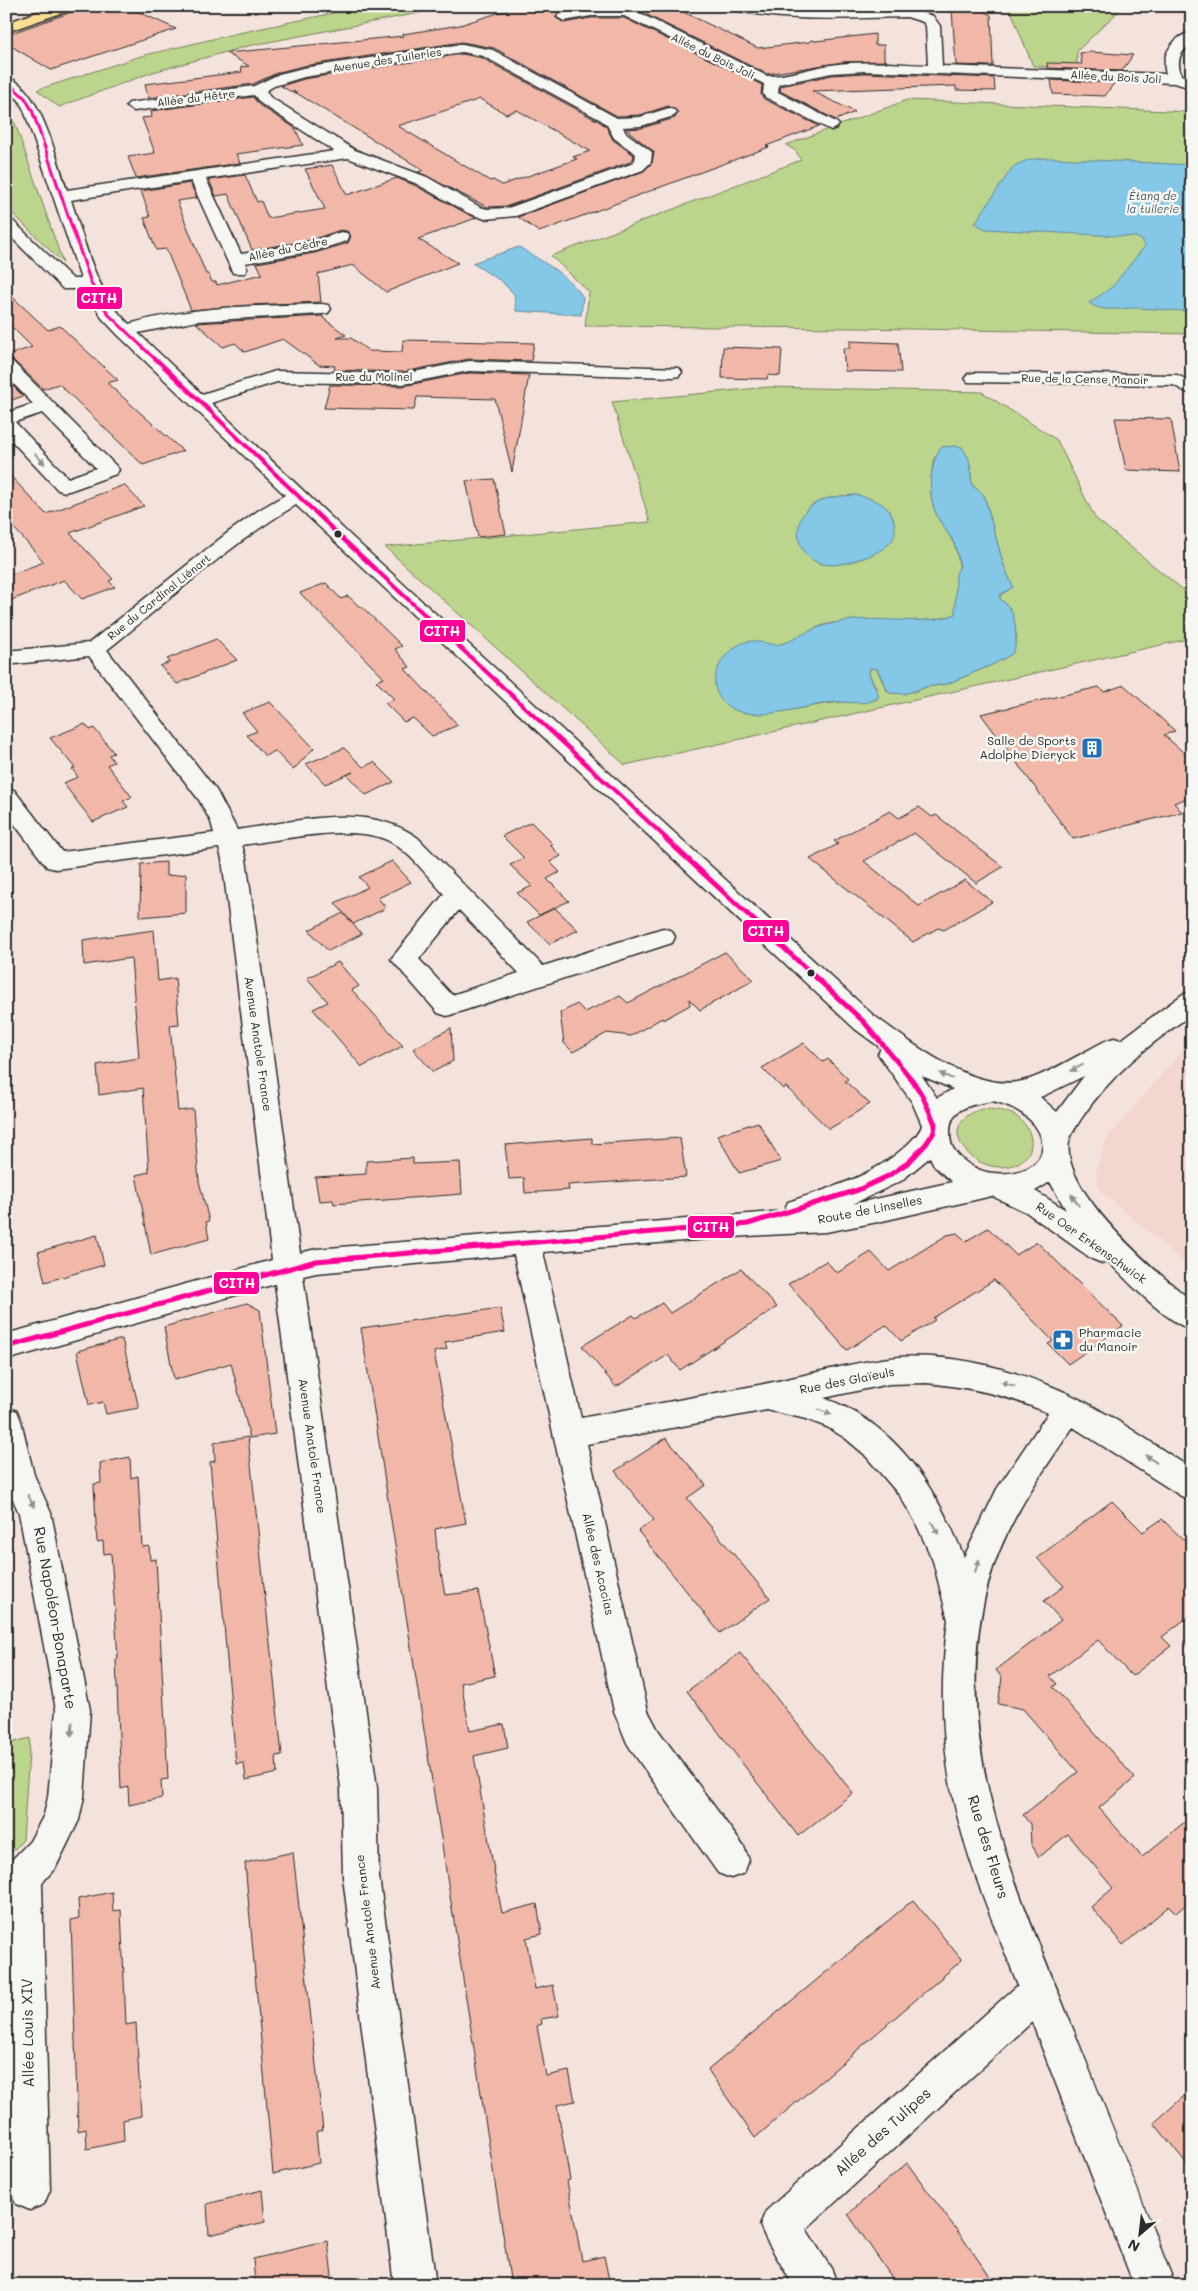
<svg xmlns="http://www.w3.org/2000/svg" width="1198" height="2291" font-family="Mali,sans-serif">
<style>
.built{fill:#f3d6cd}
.green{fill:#bcd58c;stroke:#74805c;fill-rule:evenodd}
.water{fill:#85c7e6;stroke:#61899b}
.building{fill:#f1b8a9;stroke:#2b2b2b;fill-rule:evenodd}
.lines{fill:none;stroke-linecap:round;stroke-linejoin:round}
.minor-casing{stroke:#2b2b2b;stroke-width:3}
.major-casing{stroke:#2b2b2b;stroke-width:3}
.minor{fill:#f6f6f2;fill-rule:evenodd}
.major{fill:#fbde96;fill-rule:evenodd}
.bus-1-far2-casing{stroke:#f6f6f2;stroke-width:5}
.bus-1-far1-casing{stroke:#f6f6f2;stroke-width:7}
.bus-1-casing{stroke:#f6f6f2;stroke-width:9}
.bus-1-far2{stroke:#ff0096;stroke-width:3}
.bus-1-far1{stroke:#ff0096;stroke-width:4}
.bus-1{stroke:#ff0096;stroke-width:5}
.oneway{fill:#90908e}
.bus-dot{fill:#2b2b2b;stroke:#f6f6f2;stroke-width:2}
.labels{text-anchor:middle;stroke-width:5;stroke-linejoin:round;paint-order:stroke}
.far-street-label{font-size:11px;fill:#2b2b2b;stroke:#f6f6f2}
.far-water-label{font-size:11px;font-style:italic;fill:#465a63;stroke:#f6f6f2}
.poi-label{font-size:12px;fill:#2b2b2b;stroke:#f6f6f2;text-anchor:end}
.street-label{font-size:12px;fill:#2b2b2b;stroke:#f6f6f2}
.near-street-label{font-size:15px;fill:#2b2b2b;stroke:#f6f6f2}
.line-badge{stroke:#f6f6f2;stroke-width:2}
.badge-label{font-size:14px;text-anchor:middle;font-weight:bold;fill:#fff}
</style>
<rect width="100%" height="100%" fill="#f4e3dc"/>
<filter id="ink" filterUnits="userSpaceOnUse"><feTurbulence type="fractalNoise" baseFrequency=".02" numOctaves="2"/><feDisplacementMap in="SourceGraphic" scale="10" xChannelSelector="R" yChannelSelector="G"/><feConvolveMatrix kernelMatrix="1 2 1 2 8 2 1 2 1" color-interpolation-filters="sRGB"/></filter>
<g filter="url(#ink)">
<path class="built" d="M1192 1040V1269L1099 1190 1096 1171 1107 1138Z"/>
<g class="green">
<path d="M367 6H455L248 46 153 72 59 107 37 90 141 56 234 34Z"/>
<path d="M1009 6H1124L1077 51V68L1033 66Z"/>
<path d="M907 100 1192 112V334L856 328 585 326 589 292 551 256 801 160 796 151 786 145Z"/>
<path d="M6 106 16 126 63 263 6 207Z"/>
<path d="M769 387 982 392 1057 440 1095 518 1192 597V638L625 765 385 547 650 522 612 402ZM955 446C972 457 970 466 972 485L984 495 1003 563 1013 587 1000 595V599L1010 608 1017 639 994 664 947 684 926 687 915 692 886 690 877 669 870 668 869 674 877 689V699L872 701C859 702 846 701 833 703 799 707 765 719 732 709L733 649C751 637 758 647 777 645 797 642 813 625 833 623 865 618 931 626 955 614 961 595 962 560 953 542 946 529 936 518 933 504 929 489 931 473 934 458L949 448ZM857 495 885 547C865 559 841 568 818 563L806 510C821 497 838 496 857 495Z"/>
<path d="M983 1109C993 1109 1003 1110 1012 1114 1032 1124 1040 1151 1018 1163 977 1183 927 1123 983 1109Z"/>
<path d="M30 1738 23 1840 14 1850 6 1853V1744Z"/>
</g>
<g class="water">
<path d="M1055 158 1192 165V311C1174 311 1157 309 1140 308 1123 307 1104 314 1089 303L1112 287 1145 246 1143 241 1136 237 985 229 975 223 1012 168C1025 158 1040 158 1055 158Z"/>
<path d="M519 247C543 262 567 274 583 297L581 315 516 311 514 294 501 281 472 263Z"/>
<path d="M955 446 962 447 969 459 972 485 984 495 1003 563 1013 587 1000 595V599C1002 601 1007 604 1009 607 1016 616 1019 645 1012 654L994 664 947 684 926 687 904 694 889 693 877 669 870 668 869 674 879 696C871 707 847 701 835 702 803 705 737 731 718 695 713 685 714 676 719 666 724 654 738 642 751 641 761 641 771 646 781 644 792 641 802 634 812 630 826 624 838 622 853 620 881 617 930 626 955 614L956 574 960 566C958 559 957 550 954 543 950 535 943 528 939 520 927 498 928 468 941 447Z"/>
<path d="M857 495C878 500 894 506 895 529 895 535 894 539 890 543 881 552 868 557 856 560 844 564 831 567 819 563 796 556 791 521 810 507 824 496 840 496 857 495Z"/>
</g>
<g class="building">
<path d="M89 6H126L176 29 51 70 6 43V35Z"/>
<path d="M520 6H590L559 12 555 17 564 23 591 18H624L762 85 761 94 764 99 819 126 766 146 769 147 539 232 518 217 644 171 652 163 654 152 626 129 642 128 675 118 678 112 668 106 640 115 617 116 494 48 462 42 303 66 279 72 253 84 148 98 145 84 242 72 241 67 249 66 226 53 404 36 403 34 460 25Z"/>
<path d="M647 6H671L758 48 809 42 811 40 816 41 875 34V45H884V60L887 61 843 62 767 74 641 12Z"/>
<path d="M966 6H973L991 15 993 66 956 65 952 10Z"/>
<path d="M1090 52 1133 55 1122 71 1048 68 1047 63 1082 64 1080 53Z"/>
<path d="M462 54 482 58 600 122 606 126 613 140 634 155 633 159 630 162 508 206 487 207 418 172 423 170 293 91 295 94 281 86 304 79ZM480 99 506 114 517 110 590 151 573 157 577 159 502 185 493 180 490 181 398 126Z"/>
<path d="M865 73 994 78 995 91 956 90V86L812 91 855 112 836 120 780 91 781 86 832 75Z"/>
<path d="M1051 80 1114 83 1105 96 1053 94Z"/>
<path d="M253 97 259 105 295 128 303 145 236 154 240 163 136 178 128 157 155 153 142 118 152 117 151 111Z"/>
<path d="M332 165 347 195 397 178 414 185 476 218 418 239 458 263 386 292 353 265 318 274 321 302 249 305 191 310 166 249 156 250 144 218 150 217 141 191 190 183 197 198 177 201 206 274H208L212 282H216L217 285 262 274 257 263 315 253 348 243 351 236 347 231 340 230 311 240 252 250 228 194 216 196 209 180 245 175 257 202 261 201 268 218 325 209 305 169Z"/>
<path d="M6 291 48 330 60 326 118 380 107 383 183 451 143 465 59 384 43 389 13 360 6 358V356L32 347 6 321Z"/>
<path d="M323 316V318L346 335 337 338H351L369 351 402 352 403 340 534 343 531 361 469 359 403 372 334 370 335 366 319 365 283 339 245 352 235 343 223 347 196 323Z"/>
<path d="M850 341 898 343 901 372 845 371 843 348H850Z"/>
<path d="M723 347 782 349 780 376 768 375 767 379 722 378Z"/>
<path d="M469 373 529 375 512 472 495 399 417 397 414 410 324 408 330 385 403 386Z"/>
<path d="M6 379 23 396 6 402Z"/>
<path d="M1115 418 1171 419 1180 472 1126 470Z"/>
<path d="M6 471 46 514 124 485 144 506 70 533 113 579 109 581 115 587 82 599 64 580 6 602V576L44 562 6 519Z"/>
<path d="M494 479 506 534 478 537 466 481Z"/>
<path d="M326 583 341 599 348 596 360 607 361 606 402 646 395 649 410 667 405 669 458 725 432 736 413 718 404 722 385 703 394 699 376 681 384 678 300 593Z"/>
<path d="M216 639 237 660 177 684 160 666 170 662 167 659Z"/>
<path d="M1124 685 1175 731 1164 735 1192 760V796L1174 803 1182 812 1073 839 981 714 1099 687 1104 692Z"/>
<path d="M270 702 314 748 293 770 275 751 265 756 247 735 257 731 242 713Z"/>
<path d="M85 724 90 730 94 728 114 753 109 755 114 762 107 765 132 797 123 801 128 807 93 822 63 783 78 777 72 769 75 768 50 738Z"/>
<path d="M344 748 363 767 374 762 394 782 366 795 347 775 353 772 325 784 306 764Z"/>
<path d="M919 807 932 817 936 815 1003 867 976 883 914 833 864 861 919 906 965 880 992 902 944 930 938 928 913 942 810 859 838 844 834 841 890 811 899 818Z"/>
<path d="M531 822 553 844 550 845 561 856 550 862 560 872 547 879 569 901 539 915 517 893 532 886 510 865 524 858 502 836Z"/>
<path d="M392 861 411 882 378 898 386 908 353 924 335 903 368 887 359 877Z"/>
<path d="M166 862V876L186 874V913L140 917 141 864Z"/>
<path d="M555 908 578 930 550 944 527 922Z"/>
<path d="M343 913 362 934 328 951 309 930Z"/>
<path d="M154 930 158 981 175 978 179 1024 170 1025 178 1111 193 1109 199 1181 209 1221 206 1222 209 1239 151 1255 136 1175 149 1172 143 1088 99 1095 97 1065 139 1058 131 958 84 965 83 940Z"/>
<path d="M725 952 754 980 700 1010 689 999 690 1005 663 1020 662 1018 631 1036 607 1033 573 1052 564 1043 560 1013 577 1004 585 1012 620 996 628 1003Z"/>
<path d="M338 962 359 986 352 990 403 1046 362 1067 313 1009 328 1002 307 978Z"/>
<path d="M451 1028 453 1061 433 1072 413 1049Z"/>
<path d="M804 1043 823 1062 828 1059 848 1079 845 1081 870 1104 829 1129 786 1087 783 1089 762 1068Z"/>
<path d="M758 1122 781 1161 739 1173 717 1135Z"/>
<path d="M592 1138V1144L680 1138 686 1177 568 1185 569 1190 525 1193 524 1178 509 1179 505 1145Z"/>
<path d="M413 1158V1164L460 1162 462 1194 334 1204 333 1200 319 1201 315 1177 366 1174V1161Z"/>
<path d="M988 1228 1016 1255 1037 1242 1123 1326 1068 1364 1048 1344 1053 1341 994 1280 933 1318 935 1320 901 1341 886 1325 847 1350 788 1284 826 1261 837 1273 871 1252 889 1271 947 1235 957 1233 966 1241Z"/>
<path d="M97 1235 104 1265 45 1282 38 1252Z"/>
<path d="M741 1269 777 1307 680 1370 668 1355 616 1387 582 1346 633 1315 636 1318 662 1303 670 1313Z"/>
<path d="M247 1303 260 1310 275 1434 250 1438 231 1363 174 1380 164 1327Z"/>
<path d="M500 1308 505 1332 445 1342 447 1349 434 1352 466 1523 435 1529 437 1550 445 1595 478 1591 495 1676 461 1683 470 1731 504 1724 508 1748 474 1756 496 1882 502 1913 537 1904 542 1934 526 1938 535 1989 553 1985 559 2016 541 2019 542 2024 537 2026 546 2076 569 2071 575 2101 557 2105 570 2180 567 2181 582 2261 604 2256 610 2285H511L361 1328Z"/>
<path d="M122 1339 139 1408 106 1414 103 1402 89 1405 77 1351Z"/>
<path d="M248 1437 282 1755 276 1756 277 1773 246 1780 244 1763 236 1764 210 1462 215 1461 214 1443Z"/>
<path d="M666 1438 706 1485 687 1498 770 1598 720 1633 638 1531 654 1520 615 1471Z"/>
<path d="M130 1457 131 1478 138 1476 142 1547 149 1546 150 1560 156 1559 168 1779 161 1780 162 1798 129 1805 128 1787 121 1789 116 1659H118L111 1553 104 1554 103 1541 97 1542 94 1484 101 1483 100 1463Z"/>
<path d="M1112 1501 1143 1532 1162 1519 1192 1548V1614L1162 1637 1171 1646 1132 1676 1098 1640 1050 1676 1057 1684 1053 1687 1135 1778 1099 1808 1142 1857 1192 1816V1899L1176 1913 1169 1906 1123 1945 1091 1907 1113 1888 1068 1834 1039 1857 1031 1844 1030 1824 1023 1815 1078 1772 1023 1709 998 1704 1002 1678 996 1670 1061 1620 1044 1601 1064 1586 1037 1558Z"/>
<path d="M740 1653 853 1793 798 1836 687 1691Z"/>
<path d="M293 1852 323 2130 316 2132 319 2163 273 2174 245 1863Z"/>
<path d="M112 1892 113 1911 121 1910 126 2025 136 2023 141 2116 123 2120 124 2141 87 2149 86 2129 78 2131 71 1920 79 1918 78 1899Z"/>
<path d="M913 1900 962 1960 755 2138 708 2070Z"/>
<path d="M1192 2089V2170L1154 2123Z"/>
<path d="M907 2163 964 2240 996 2285H897L848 2214Z"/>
<path d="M262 2190 265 2222 209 2235 207 2204Z"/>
<path d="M328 2241 333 2285H255L253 2259Z"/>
</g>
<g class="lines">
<g class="minor-casing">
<g id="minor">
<path d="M626 6H645L637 12 767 76C789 76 809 68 831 65 863 60 896 64 928 65L926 26 923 22 907 17C848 18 788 23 730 9L728 6 792 10H913L933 16 940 26 942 66 1166 74C1160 56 1173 36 1192 32V43C1180 53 1176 59 1181 75L1192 80V88L1174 83 865 71 832 73 779 84 778 92 836 122 839 125 836 128 831 130 765 97 763 94 764 84 624 16H591L564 21 557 17 559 14 591 8Z"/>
<path d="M462 44 493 50 617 118 640 117 669 108 674 110 677 113 674 116 641 126 623 127 625 132 652 152 651 162 643 170 516 216 485 219 468 213 415 183 348 158 206 179 241 254 311 242 341 232 347 233 349 237 347 241 314 251 245 263 247 269 245 273H233L231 269 191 181 71 200C85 242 95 292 129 324 192 306 257 306 322 304L328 305 331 309 328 313 322 314 197 321 138 333 202 394 276 371 403 374 469 361 679 368 682 372 679 376 673 377 469 371 403 384 277 382 211 403 352 537 873 1015C913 1044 978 1097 1030 1079 1053 1071 1082 1053 1105 1041L1114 1038 1121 1040 1183 994 1192 992V1014C1150 1044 1110 1075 1081 1119 1077 1125 1070 1135 1069 1142 1061 1192 1156 1272 1192 1301V1330C1165 1321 1128 1282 1108 1261L1102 1263 1092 1259 1026 1212 992 1196 878 1222 826 1232 748 1236 543 1252 581 1418C640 1407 700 1396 759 1385 801 1377 848 1363 889 1358 942 1352 999 1365 1048 1385 1099 1405 1145 1439 1192 1469V1500L1181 1496 1073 1427C1039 1477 1004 1525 988 1584 947 1739 1015 1884 1071 2024 1106 2111 1141 2198 1175 2285H1134L1032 2022 806 2229 832 2270 837 2285H793L766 2239 760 2225 766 2211 1018 1985C994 1924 967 1862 953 1798 941 1739 940 1679 948 1620L933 1561 915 1521 900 1496 864 1454 845 1438 827 1427 806 1419 767 1410 587 1444 648 1711 658 1730 744 1847 749 1860 744 1873 731 1878 718 1873 634 1754 627 1743 614 1711 514 1255 316 1273 303 1276 377 1788 379 1877 436 2285H394L343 1877 341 1788 275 1284 6 1360V1334L272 1260 222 859 219 848 56 869 47 867 6 813V788L14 790 62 852 214 833 211 822 199 800 89 656 6 665V651L89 643 226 534 259 510 285 495 118 335 102 318 85 289H63L6 232V218L12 220 73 279H81L24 110 19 100 6 89V77C40 85 57 161 67 190L334 151 260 103 254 95 134 111 126 106 129 103 254 86 279 74 303 68ZM462 52 483 56 601 120 607 125 614 138 636 154 635 160 631 164 508 208 487 209 480 207 427 177 355 150 270 97 266 91 274 86 304 77ZM296 505 855 1029 881 1048 878 1054 912 1102 922 1125C920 1133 912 1140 906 1146 872 1177 830 1188 788 1202L784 1211 316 1249 300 1253 246 859 242 845C281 840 354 823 389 841 410 852 428 877 444 894L391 959 438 1013 447 1016 672 943 675 937 672 931 663 928 543 966 418 838C367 801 295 822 237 830L216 790 107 650C168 601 228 545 296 505ZM459 910 519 973 452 995 419 959ZM922 1076 953 1089 937 1098ZM1084 1076 1057 1112 1040 1097 1045 1095ZM992 1101C1055 1114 1063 1179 993 1173 979 1172 963 1163 955 1151 951 1146 950 1140 950 1133 949 1107 971 1105 992 1101ZM930 1157 935 1167 952 1182 853 1204 901 1181ZM1050 1182 1066 1210 1035 1191ZM926 1383C969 1387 1008 1395 1048 1413L997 1489 964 1557C936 1488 897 1424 824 1398L889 1384Z"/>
<path d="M6 360 12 361 116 466 119 470 116 474 72 490 65 492 58 490 6 435V413L33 404 6 376ZM42 413 96 468 68 478 15 422Z"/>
<path d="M974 373 1177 375 1192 382V395L1173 385 968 382 965 378 968 374Z"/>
<path d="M6 1407 17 1411 21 1421 34 1475 51 1513 90 1710 84 1797 79 1820 56 1867 42 1883 50 2190 44 2204 30 2210 16 2204 10 2190 6 1866 30 1841 44 1815 48 1797 56 1710 19 1513 6 1484Z"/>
</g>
</g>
<g class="major-casing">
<path id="major" d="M54 6H75L73 9 6 32V23Z"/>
</g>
<use href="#minor" class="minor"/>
<use href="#major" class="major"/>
<g class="bus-1-far2-casing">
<path id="bus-1-far2" d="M6 81 25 98 32 110 91 283 108 314 159 363"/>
</g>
<g class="bus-1-far1-casing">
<path id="bus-1-far1" d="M158 361 345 541 667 839"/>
</g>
<g class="bus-1-casing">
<path id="bus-1" d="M6 1347 316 1261 748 1224 858 1190 888 1176 909 1162 926 1144 934 1132 935 1124 923 1097 913 1081 864 1022 665 838"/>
</g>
<use href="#bus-1-far2" class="bus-1-far2"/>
<use href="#bus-1-far1" class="bus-1-far1"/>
<use href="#bus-1" class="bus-1"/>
</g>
<defs><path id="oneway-solid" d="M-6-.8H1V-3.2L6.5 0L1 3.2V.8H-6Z" transform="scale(1.25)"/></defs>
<g class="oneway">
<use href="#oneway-solid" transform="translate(40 459) rotate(47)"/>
<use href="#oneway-solid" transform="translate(1077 1068) rotate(152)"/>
<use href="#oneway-solid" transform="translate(946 1076) rotate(-157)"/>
<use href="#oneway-solid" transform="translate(1075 1200) rotate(-124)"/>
<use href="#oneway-solid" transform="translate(1008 1384) rotate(-162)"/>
<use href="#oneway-solid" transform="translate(825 1412) rotate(21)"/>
<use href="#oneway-solid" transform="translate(1151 1459) rotate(-146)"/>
<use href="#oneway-solid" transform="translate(31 1501) rotate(64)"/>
<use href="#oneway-solid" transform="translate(935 1528) rotate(60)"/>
<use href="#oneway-solid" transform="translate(977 1566) rotate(-72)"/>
<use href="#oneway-solid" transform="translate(72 1729) rotate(94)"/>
</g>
</g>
<defs>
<g id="building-square" transform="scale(1.125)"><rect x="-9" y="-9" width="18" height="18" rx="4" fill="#1f6fb2" stroke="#f6f6f2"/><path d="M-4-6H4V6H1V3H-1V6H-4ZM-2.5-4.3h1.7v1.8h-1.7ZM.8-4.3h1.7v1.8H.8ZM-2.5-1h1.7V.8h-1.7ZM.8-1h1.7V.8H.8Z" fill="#fff"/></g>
<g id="pharmacy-square" transform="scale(1.125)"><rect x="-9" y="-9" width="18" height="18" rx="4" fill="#1f6fb2" stroke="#f6f6f2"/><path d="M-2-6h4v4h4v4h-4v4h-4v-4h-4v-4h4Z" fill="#fff"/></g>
</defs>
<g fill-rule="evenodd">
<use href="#building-square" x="1092" y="748"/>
<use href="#pharmacy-square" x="1063" y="1340"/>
</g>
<g class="bus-dot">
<circle cx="338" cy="534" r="4.5"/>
<circle cx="811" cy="973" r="4.5"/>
</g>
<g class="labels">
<g class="far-street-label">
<text transform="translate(713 56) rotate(26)" y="4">Allée du Bois Joli</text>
<text transform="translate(387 60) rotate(-9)" y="4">Avenue des Tuileries</text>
<text transform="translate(1116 77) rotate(3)" y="4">Allée du Bois Joli</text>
<text transform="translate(196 98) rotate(-7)" y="4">Allée du Hêtre</text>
<text transform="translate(288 249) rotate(-12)" y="4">Allée du Cèdre</text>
<text x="374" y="381">Rue du Molinel</text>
<text transform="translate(1085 379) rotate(1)" y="4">Rue de la Cense Manoir</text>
<text transform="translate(159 597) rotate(-39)" y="4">Rue du Cardinal Liénart</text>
</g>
<g class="far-water-label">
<text x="1153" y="200">Étang de<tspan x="1153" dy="13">la tuilerie</tspan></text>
</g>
<g class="poi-label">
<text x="1076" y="745">Salle de Sports<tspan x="1076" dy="14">Adolphe Dieryck</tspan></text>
<text x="1079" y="1337" text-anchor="start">Pharmacie<tspan x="1079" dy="14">du Manoir</tspan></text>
</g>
<g class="street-label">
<text transform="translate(258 1044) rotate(82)" y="4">Avenue Anatole France</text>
<text transform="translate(870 1210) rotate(-11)" y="4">Route de Linselles</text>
<text transform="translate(1091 1243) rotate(35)" y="4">Rue Oer Erkenschwick</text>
<text transform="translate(847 1381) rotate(-11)" y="4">Rue des Glaïeuls</text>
<text transform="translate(312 1446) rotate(82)" y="4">Avenue Anatole France</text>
<text transform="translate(598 1564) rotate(77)" y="4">Allée des Acacias</text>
<text transform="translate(368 1922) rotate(-97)" y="4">Avenue Anatole France</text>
</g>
<g class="near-street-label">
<text transform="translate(55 1618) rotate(80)" y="5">Rue Napoléon-Bonaparte</text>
<text transform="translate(988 1847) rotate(73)" y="5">Rue des Fleurs</text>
<text transform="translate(28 2033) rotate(-91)" y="5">Allée Louis XIV</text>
<text transform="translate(883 2132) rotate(-42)" y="5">Allée des Tulipes</text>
</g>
</g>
<g class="line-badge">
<rect x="76" y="286" width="47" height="24" rx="5" fill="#ff0096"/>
<rect x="419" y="619" width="47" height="24" rx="5" fill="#ff0096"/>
<rect x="742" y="919" width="48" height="24" rx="5" fill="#ff0096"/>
<rect x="687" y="1215" width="48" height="24" rx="5" fill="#ff0096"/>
<rect x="213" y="1271" width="47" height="24" rx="5" fill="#ff0096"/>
</g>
<g class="badge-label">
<text x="99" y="303">CITH</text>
<text x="442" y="636">CITH</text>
<text x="766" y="936">CITH</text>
<text x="711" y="1232">CITH</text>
<text x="237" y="1288">CITH</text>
</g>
<rect width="1198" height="2291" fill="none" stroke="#f6f6f2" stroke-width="25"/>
<rect x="12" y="12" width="1173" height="2266" fill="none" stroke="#2b2b2b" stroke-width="2" filter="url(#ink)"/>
<g transform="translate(1140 2234) rotate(208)" stroke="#f6f6f2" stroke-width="4" paint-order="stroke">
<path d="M0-4L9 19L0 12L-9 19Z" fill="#2b2b2b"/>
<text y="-8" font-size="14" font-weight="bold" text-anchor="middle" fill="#2b2b2b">N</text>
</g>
</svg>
